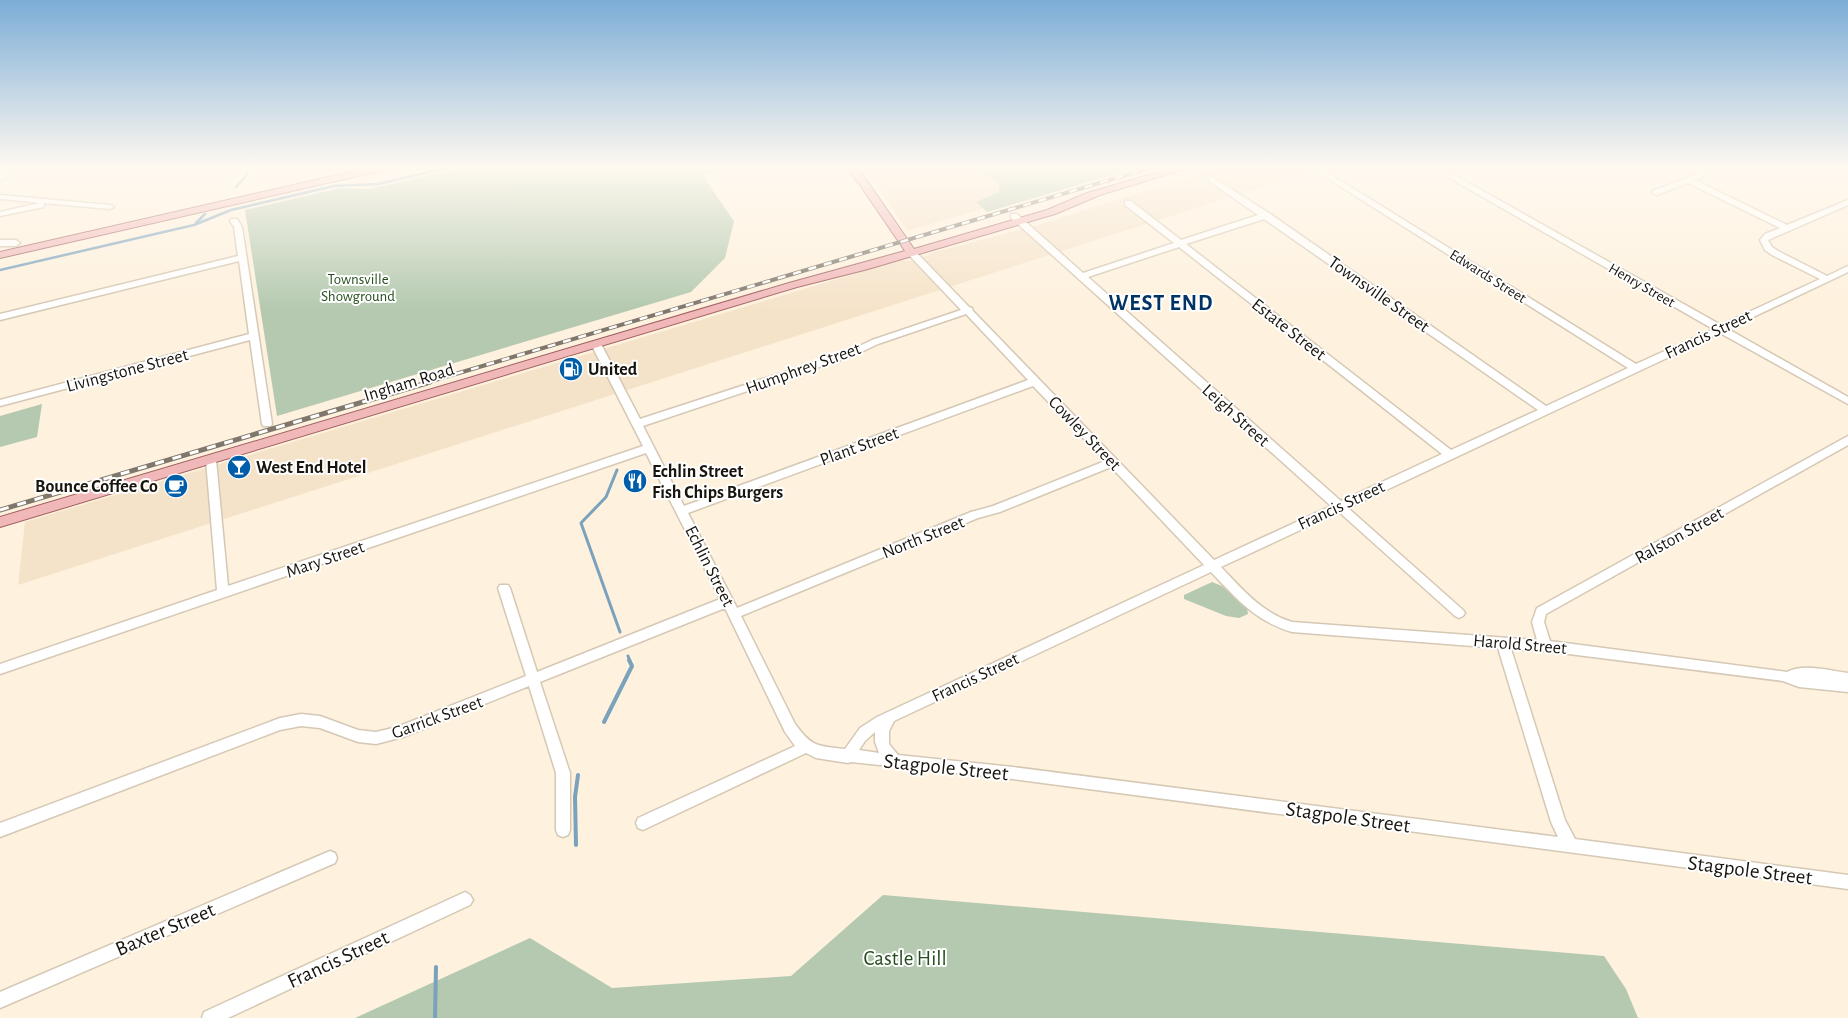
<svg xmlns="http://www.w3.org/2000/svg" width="1848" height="1018" font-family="'Alegreya Sans',sans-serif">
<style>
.built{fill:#f5e3c9}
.green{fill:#b4c9b0}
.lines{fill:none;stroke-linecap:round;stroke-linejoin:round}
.stream-far2{stroke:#7ba2bd;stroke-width:2.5}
.stream-far1{stroke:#7ba2bd;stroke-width:3}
.stream{stroke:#7ba2bd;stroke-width:4}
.minor-casing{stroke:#d5c8b5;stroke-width:3}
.major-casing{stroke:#a06060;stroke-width:2}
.minor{fill:#fff;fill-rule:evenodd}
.major{fill:#f1b8ba;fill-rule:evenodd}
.rail-far1-casing{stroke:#7f776b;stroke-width:4}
.rail-casing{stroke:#7f776b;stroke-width:5}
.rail-far1{stroke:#fff;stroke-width:2.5;stroke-dasharray:8;stroke-linecap:butt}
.rail{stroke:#fff;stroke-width:3;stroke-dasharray:9;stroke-linecap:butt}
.labels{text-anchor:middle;stroke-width:4;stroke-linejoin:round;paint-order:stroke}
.far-street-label{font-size:15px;fill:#19150e;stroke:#fff}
.far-park-label{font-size:15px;fill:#254d1d;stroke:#fff}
.street-label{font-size:18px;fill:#19150e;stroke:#fff}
.poi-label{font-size:18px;font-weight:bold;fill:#19150e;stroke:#fff;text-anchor:start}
.near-street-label{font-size:21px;fill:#19150e;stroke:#fff}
.near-park-label{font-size:21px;fill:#254d1d;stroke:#fff}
.district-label{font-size:22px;font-weight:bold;letter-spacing:1px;fill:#003464;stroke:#fff}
</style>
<rect width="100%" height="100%" fill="#fef1dd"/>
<g class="built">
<path d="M863 168H1070L1083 179 907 231 872 177Z"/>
<path d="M1217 168H1321L18 585 25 522 901 260 909 261 929 255 931 253 1038 225Z"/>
</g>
<g class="green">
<path d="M462 168H729L702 175 734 221 725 258 691 292 277 416 245 210 340 188 369 189Z"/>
<path d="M976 168H1135L987 212 976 202 999 192V183Z"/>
<path d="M42 404 37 437 0 447V416Z"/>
<path d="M1212 582 1222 586 1247 608 1248 614 1239 618 1226 616 1184 599V595Z"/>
<path d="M883 895 1604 956 1626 989 1638 1018H355L530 938 612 988 791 976Z"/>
</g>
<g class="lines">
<g class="stream-far2">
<path d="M236 187 245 177 249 168"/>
<path d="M196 223 205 214"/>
<path d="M0 270 194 225 231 210 334 186 378 184 447 168"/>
</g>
<g class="stream-far1">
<path d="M617 470 606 497 581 523 620 632"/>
<path d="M628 656 630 661"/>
</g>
<g class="stream">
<path d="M604 722 632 666 629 660"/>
<path d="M576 845 575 797 578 775"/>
<path d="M435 1018 436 967"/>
</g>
<g class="minor-casing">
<g id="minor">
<path d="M12 168H21L0 181V176Z"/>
<path d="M1311 168H1320L1636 364 1713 329 1432 168H1442L1721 325 1820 279 1772 255 1765 250 1760 240 1765 234 1780 228 1688 183 1656 195 1652 193 1653 191 1712 168H1723L1695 180 1787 225 1848 200V205L1768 240 1772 247 1778 251 1827 276 1848 266V272L1728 329 1848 397V404L1720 333 1348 508 1463 610 1465 613 1463 616 1459 618 1455 616 1339 512 1221 567C1242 589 1262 613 1292 622L1537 640 1532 622 1537 608 1848 436V445L1546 614 1544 622 1550 641 1787 672C1804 663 1830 671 1848 673V692L1799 687 1783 681 1545 651 1511 649 1565 820 1575 839 1848 875V889L1013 779 851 762 848 763 816 758 806 753 643 830 638 828 636 823 638 818 795 746 785 732 725 608 540 682 570 773V830L568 835 563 837 558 835 556 830V773L529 686 403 737 376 744 358 742 320 728 301 726 280 730 0 837V823L280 718 301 714 320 716 358 730 376 732 397 727 526 676 498 588 500 585H508L510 588 537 672 720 599 646 453 0 674V664L217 590 206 460 207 457H215L216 460 228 586 643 446 591 344 593 342 596 341 601 344 640 419 849 351 872 340 961 310 908 254V250H914L969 307 972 308 973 311 1214 560 1331 506 1011 218V214H1017L1083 273 1174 243 1125 205V201H1131L1181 240 1258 215 1209 181V177H1212L1269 213 1546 406 1628 368ZM1264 219 1538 410 1451 450 1186 244ZM1179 247 1442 454 1341 501 1088 277ZM966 314 1028 380 684 506 643 426 855 355 878 344ZM1033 386 1105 461 993 506 971 512 737 608 688 513ZM1111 467 1204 565 877 717 860 728 845 749C817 746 812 747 795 724L741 616 978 518 1000 512ZM1211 572C1237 599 1255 621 1292 632L1498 648 1551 822 1558 837 1013 767 898 755 889 744V731L894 721ZM875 732V742L879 753 859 750 865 741Z"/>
<path d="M0 195 110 205 114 207 110 209 44 203V207L0 216V212L40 203 2 199H0Z"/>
<path d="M231 219H237L242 227 272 424 271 426H263L262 424 250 340 0 406V400L249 334 239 261 0 320V314L238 256 234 227 230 221Z"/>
<path d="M0 240H16L20 243 16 246H0Z"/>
<path d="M330 851 335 853 337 858 335 863 0 1008V992Z"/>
<path d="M465 892 470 895 473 900 470 905 228 1018H202L204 1012Z"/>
</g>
</g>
<g class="major-casing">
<g id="major">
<path d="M368 168H385L380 171 0 258V252Z"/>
<path d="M846 168H856L865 178 914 249 1047 210 1087 193 1173 168H1188L1100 195 1055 214 868 269 797 287 0 527V517L789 283 905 251 858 182Z"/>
</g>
</g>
<use href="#minor" class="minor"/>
<use href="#major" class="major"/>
<g class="rail-far1-casing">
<path id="rail-far1" d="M425 383 1150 168"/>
</g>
<g class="rail-casing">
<path id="rail" d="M0 510 430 382"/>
</g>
<use href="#rail-far1" class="rail-far1"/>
<use href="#rail" class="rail"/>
</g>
<linearGradient id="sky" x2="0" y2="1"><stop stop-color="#7cadd7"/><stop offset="0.54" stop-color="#fff9f0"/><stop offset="1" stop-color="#fff9f0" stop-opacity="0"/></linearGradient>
<rect width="1848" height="310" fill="url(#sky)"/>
<defs>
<g id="fuel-disc" transform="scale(1.25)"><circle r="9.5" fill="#005daa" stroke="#fff"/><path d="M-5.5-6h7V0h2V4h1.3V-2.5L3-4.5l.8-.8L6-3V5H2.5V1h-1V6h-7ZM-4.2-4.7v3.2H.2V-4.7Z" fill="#fff"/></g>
<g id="bar-disc" transform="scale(1.25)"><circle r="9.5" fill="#005daa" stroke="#fff"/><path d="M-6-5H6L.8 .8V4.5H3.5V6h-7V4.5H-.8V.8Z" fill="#fff"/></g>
<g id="restaurant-disc" transform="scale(1.25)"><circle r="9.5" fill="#005daa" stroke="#fff"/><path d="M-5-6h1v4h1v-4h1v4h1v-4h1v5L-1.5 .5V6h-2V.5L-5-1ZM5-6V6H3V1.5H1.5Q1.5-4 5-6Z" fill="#fff"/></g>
<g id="cafe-disc" transform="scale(1.25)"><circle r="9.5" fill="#005daa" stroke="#fff"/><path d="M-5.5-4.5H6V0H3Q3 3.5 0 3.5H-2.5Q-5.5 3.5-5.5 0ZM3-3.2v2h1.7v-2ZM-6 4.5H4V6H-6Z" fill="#fff"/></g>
</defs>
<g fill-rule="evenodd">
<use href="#fuel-disc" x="571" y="369"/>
<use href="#bar-disc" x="239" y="467"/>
<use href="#restaurant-disc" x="635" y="481"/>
<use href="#cafe-disc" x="176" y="486"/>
</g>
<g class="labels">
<g class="far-street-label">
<text transform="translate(1488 276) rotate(32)" y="5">Edwards Street</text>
<text transform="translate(1642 285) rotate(30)" y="5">Henry Street</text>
</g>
<g class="far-park-label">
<text x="358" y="284">Townsville<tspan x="358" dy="17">Showground</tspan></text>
</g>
<g class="street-label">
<text transform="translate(1379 294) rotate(35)" y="6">Townsville Street</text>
<text transform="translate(1289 329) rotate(38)" y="6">Estate Street</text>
<text transform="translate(1708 334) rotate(-25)" y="6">Francis Street</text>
<text transform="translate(803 368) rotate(-20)" y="6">Humphrey Street</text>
<text transform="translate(127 370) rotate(-15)" y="6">Livingstone Street</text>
<text transform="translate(409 382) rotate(-17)" y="6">Ingham Road</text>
<text transform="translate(1236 415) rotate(42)" y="6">Leigh Street</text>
<text transform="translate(1085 433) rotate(46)" y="6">Cowley Street</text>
<text transform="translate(859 446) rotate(-20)" y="6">Plant Street</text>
<text transform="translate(1341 505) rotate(-25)" y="6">Francis Street</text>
<text transform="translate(1679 535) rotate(-29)" y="6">Ralston Street</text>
<text transform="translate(923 537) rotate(-22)" y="6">North Street</text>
<text transform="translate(325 559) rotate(-19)" y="6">Mary Street</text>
<text transform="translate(710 566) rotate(63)" y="6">Echlin Street</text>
<text transform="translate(1520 644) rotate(5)" y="6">Harold Street</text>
<text transform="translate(975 677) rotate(-25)" y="6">Francis Street</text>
<text transform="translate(437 717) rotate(-20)" y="6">Garrick Street</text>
</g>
<g class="poi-label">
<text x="588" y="375">United</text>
<text x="256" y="473">West End Hotel</text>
<text x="652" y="477">Echlin Street<tspan x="652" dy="21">Fish Chips Burgers</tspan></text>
<text x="158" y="492" text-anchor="end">Bounce Coffee Co</text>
</g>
<g class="near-street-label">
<text transform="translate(946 767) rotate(6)" y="7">Stagpole Street</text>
<text transform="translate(1348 817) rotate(8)" y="7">Stagpole Street</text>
<text transform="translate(1750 870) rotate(7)" y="7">Stagpole Street</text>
<text transform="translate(165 929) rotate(-23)" y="7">Baxter Street</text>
<text transform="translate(338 959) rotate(-25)" y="7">Francis Street</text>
</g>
<g class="near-park-label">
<text x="905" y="965">Castle Hill</text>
</g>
<g class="district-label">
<text x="1161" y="310">WEST END</text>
</g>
</g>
</svg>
